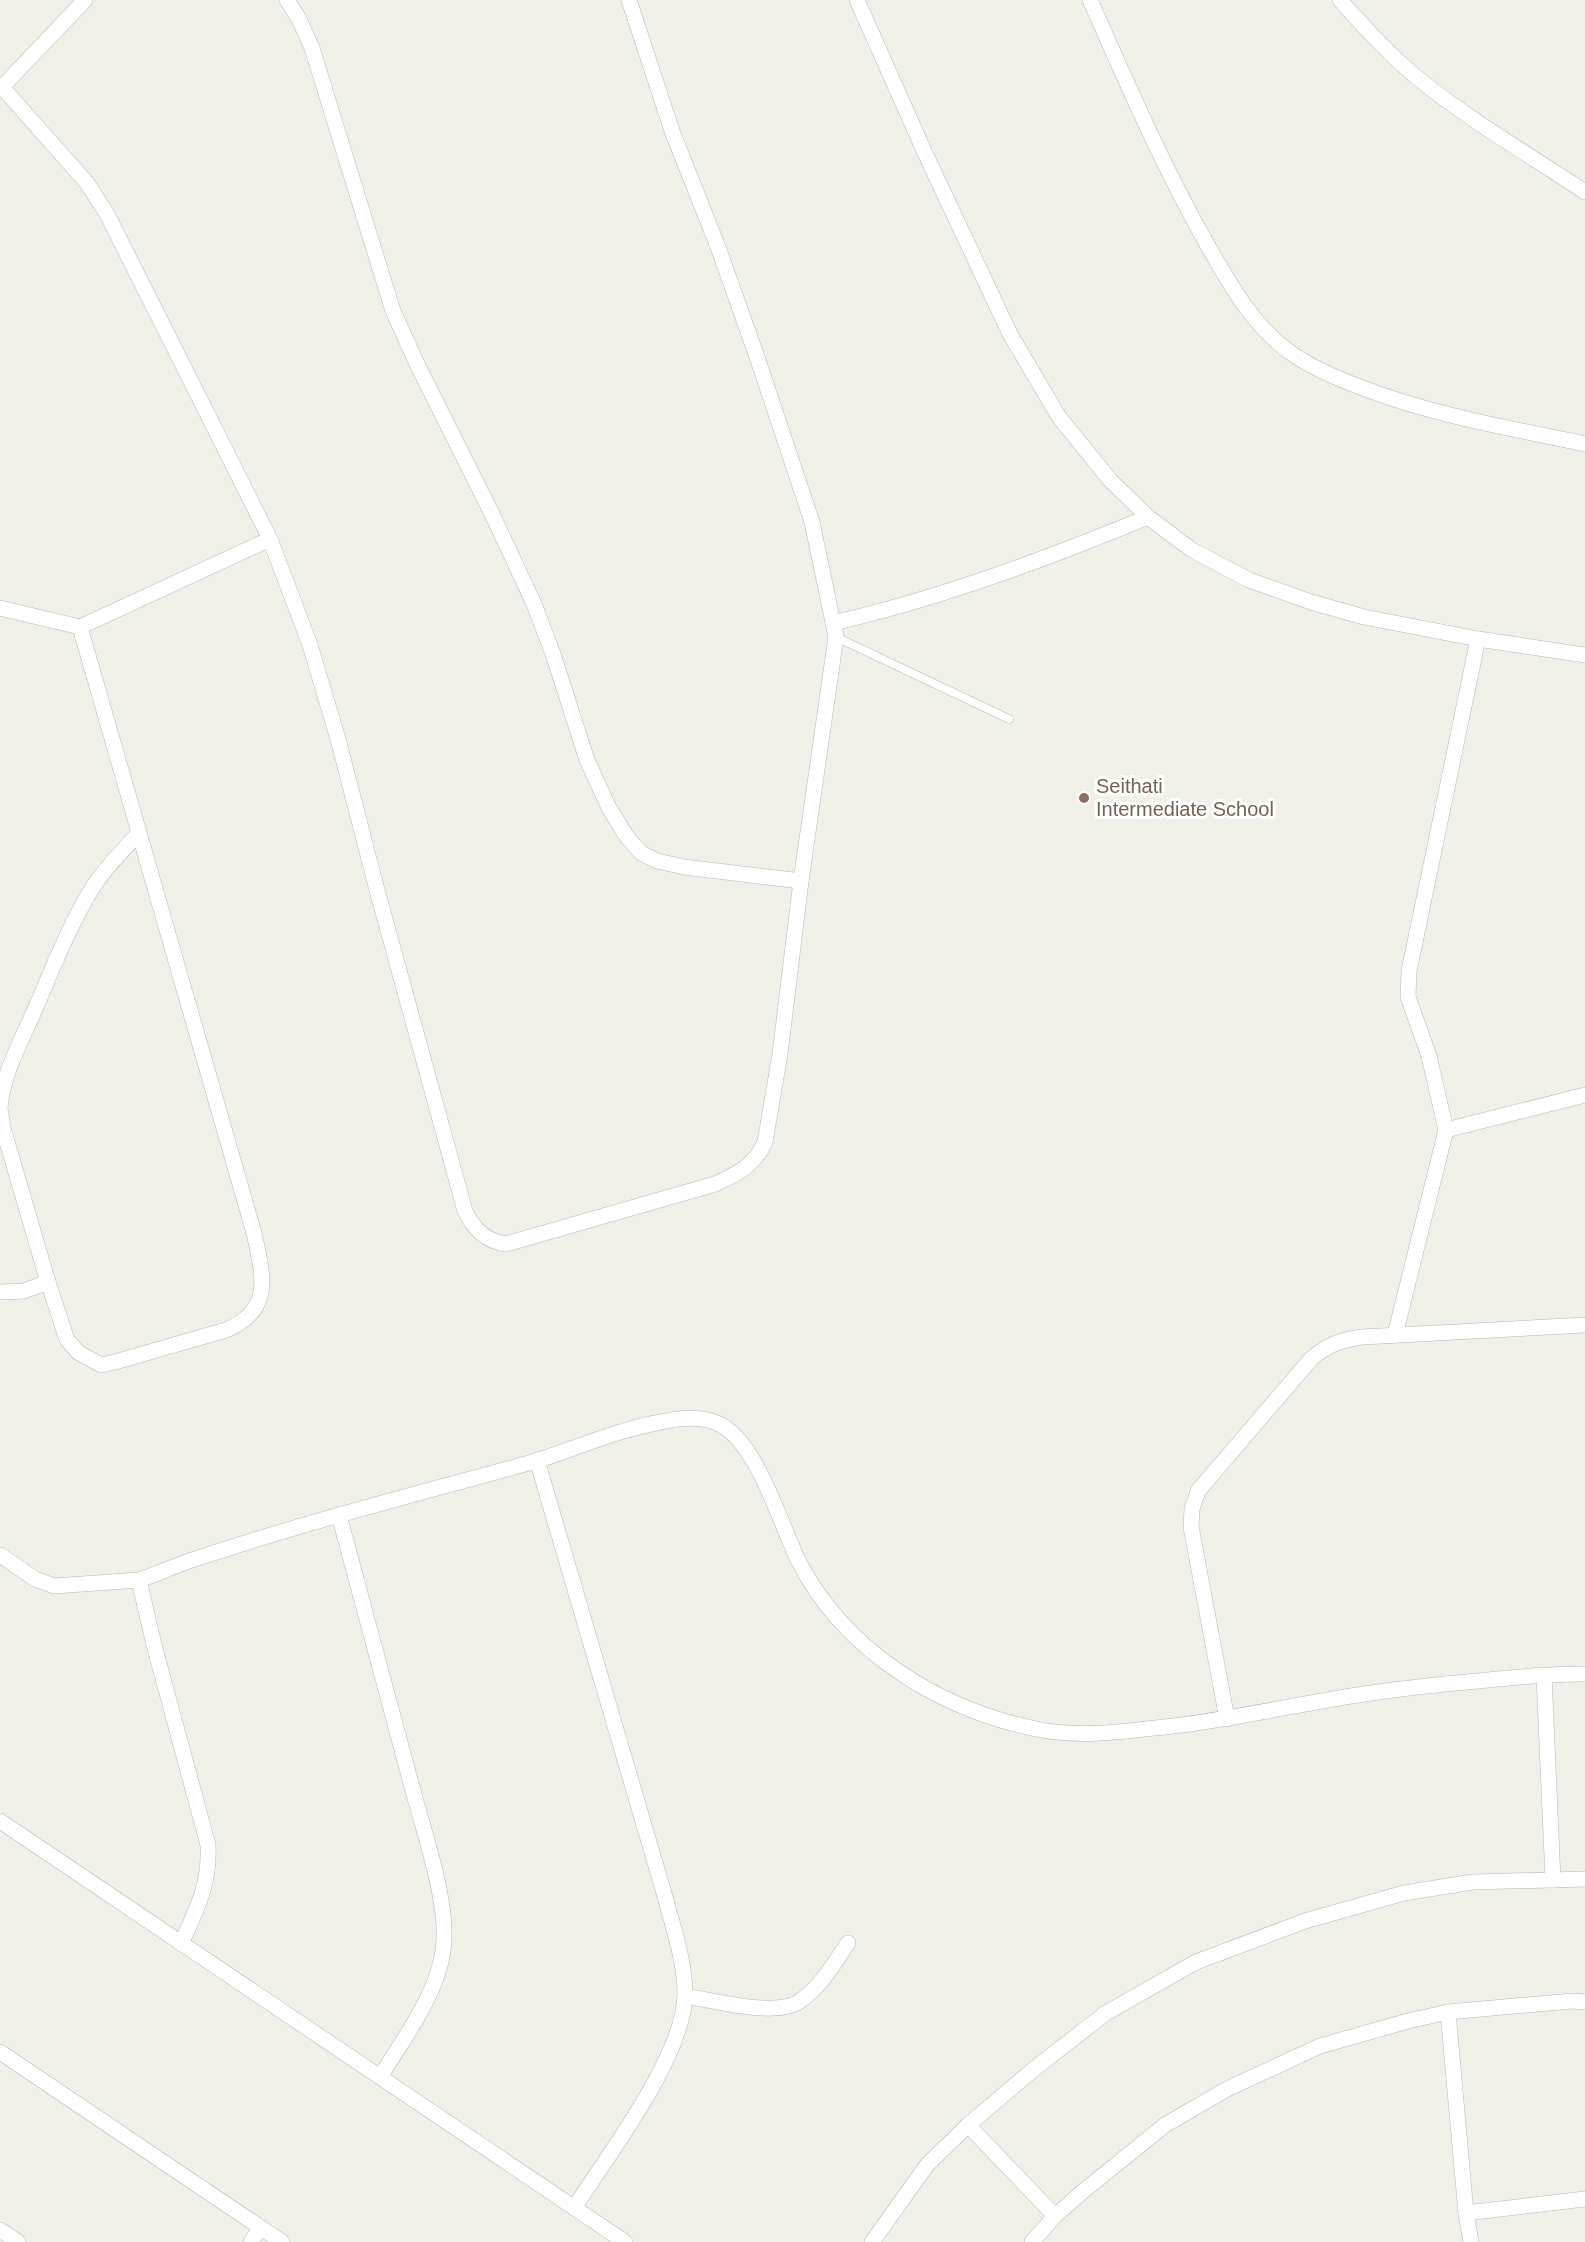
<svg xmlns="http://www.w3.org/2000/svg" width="1585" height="2242" font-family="Helvetica,sans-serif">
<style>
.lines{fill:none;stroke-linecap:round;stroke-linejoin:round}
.service-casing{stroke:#b5b7bb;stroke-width:9}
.minor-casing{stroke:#b5b7bb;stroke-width:16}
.service{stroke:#fff;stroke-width:8}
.minor{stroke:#fff;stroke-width:15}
.education-dot{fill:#8d6e63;stroke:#fff;stroke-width:2}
.labels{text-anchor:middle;stroke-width:6;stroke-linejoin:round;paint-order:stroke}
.education-label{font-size:20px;fill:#785e54;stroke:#fff;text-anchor:start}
</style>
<rect width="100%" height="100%" fill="#f0efe8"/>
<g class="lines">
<g class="service-casing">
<path id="service" d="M836 637 1009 719"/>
</g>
<g class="minor-casing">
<g id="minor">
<path d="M287 0 299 19 312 48 393 311 418 366 492 514 534 604 553 654 587 760 609 808 627 837 641 853 657 861 684 867 801 881"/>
<path d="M857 0 925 153 1010 334 1059 417 1110 480 1148 517 1192 550 1249 580 1311 602 1364 617 1478 639 1585 655"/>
<path d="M1090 0C1127 83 1163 167 1208 246 1231 286 1253 326 1291 353 1312 368 1336 378 1360 387 1432 415 1509 428 1585 444"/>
<path d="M1340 0C1363 26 1388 53 1414 75 1467 119 1528 154 1585 192"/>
<path d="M2 87 87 183 107 214 270 539 310 645 338 739 377 890 465 1211C474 1229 485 1241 506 1244L715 1184C737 1174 755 1165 765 1142L780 1054 801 881 836 637 812 522 757 357 718 247 672 131 629 0"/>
<path d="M0 89 85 0"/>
<path d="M0 608 80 627 270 539"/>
<path d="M833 623C941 598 1046 559 1148 517"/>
<path d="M0 1107C3 1075 19 1045 32 1016 51 973 68 927 93 887 106 867 122 851 138 834"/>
<path d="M0 1108 3 1128 48 1282 67 1340 79 1353 101 1365 115 1362 226 1330C274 1310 263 1275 254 1233L80 627"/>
<path d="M1446 1130 1585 1095"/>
<path d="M0 1292 24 1291 48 1282"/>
<path d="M1395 1335 1446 1130 1429 1056 1408 997 1409 971 1478 639"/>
<path d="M537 1460 666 1900C674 1931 685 1962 685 1994 684 2057 608 2155 574 2208"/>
<path d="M339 1515C364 1606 388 1697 412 1787 424 1833 450 1905 443 1951 437 1995 403 2039 381 2076"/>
<path d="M0 1555 35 1579 54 1586 139 1580"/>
<path d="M1544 1675 1553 1880"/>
<path d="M1227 1719 1191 1527 1192 1509 1198 1491 1311 1359C1328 1344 1341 1340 1362 1337L1585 1325"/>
<path d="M0 1821 625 2242"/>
<path d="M181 1944C197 1908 210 1885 208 1845L154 1645 139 1580C157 1574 174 1566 192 1560 303 1523 416 1494 529 1463 573 1450 615 1430 661 1422 678 1418 700 1416 717 1423 756 1439 780 1523 798 1560 844 1651 939 1709 1036 1729 1084 1739 1133 1730 1182 1725 1241 1717 1299 1704 1358 1695 1401 1688 1444 1684 1488 1680 1520 1677 1553 1673 1585 1674"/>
<path d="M685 1996C713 2000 777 2018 800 2001 821 1987 834 1963 848 1943"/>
<path d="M1448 2012 1466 2213 1471 2242"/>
<path d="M0 2052 282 2242"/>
<path d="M968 2125 1055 2216"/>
<path d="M1466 2213 1585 2199"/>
<path d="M0 2230 18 2242"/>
<path d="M251 2242 260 2228"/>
<path d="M872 2242 927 2165 968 2125 1034 2069 1106 2013 1196 1962 1305 1921 1404 1893 1473 1882 1585 1879"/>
<path d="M1032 2242 1055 2216 1081 2193 1165 2125 1227 2089 1320 2046 1408 2021 1448 2012 1572 2001 1585 2002"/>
</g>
</g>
<use href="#service" class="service"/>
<use href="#minor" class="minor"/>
</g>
<circle class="education-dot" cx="1084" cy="798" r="6"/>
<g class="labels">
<g class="education-label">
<text x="1096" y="793">Seithati<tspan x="1096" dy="23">Intermediate School</tspan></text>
</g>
</g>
</svg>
